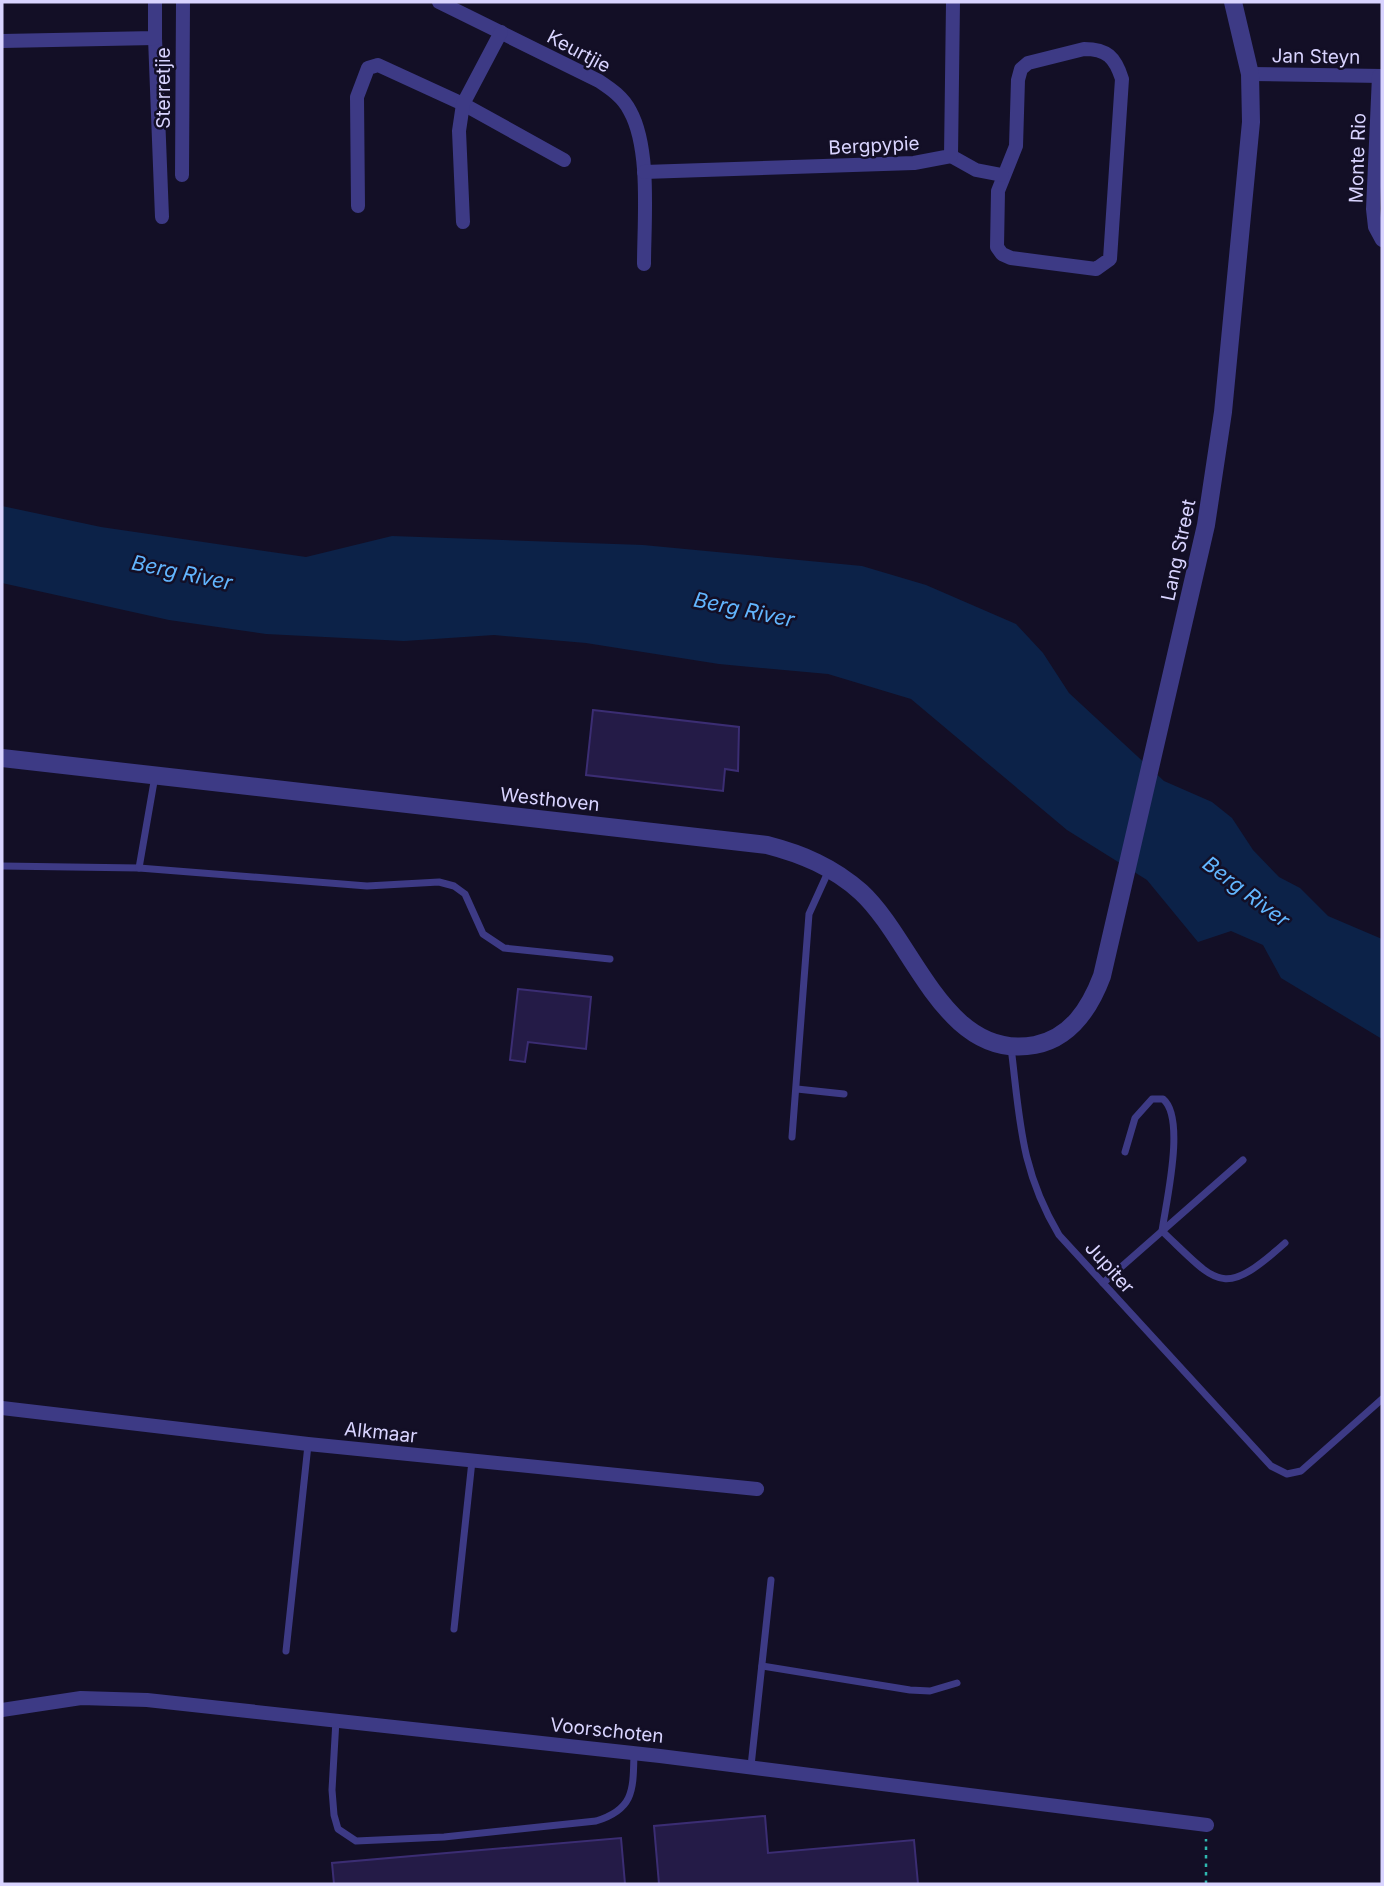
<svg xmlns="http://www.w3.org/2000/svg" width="1384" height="1886" font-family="Inter,sans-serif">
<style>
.water{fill:#0c2248}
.building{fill:#241b47;stroke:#3b2d73;stroke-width:2}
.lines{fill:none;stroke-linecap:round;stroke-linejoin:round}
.path{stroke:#2fb8b0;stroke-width:2.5;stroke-dasharray:3.5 5;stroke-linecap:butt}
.service{stroke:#3d3a85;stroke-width:7}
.minor{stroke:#3d3a85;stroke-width:14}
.tertiary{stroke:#3d3a85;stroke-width:18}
.labels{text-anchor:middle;stroke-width:5;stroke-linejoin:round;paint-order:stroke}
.street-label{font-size:19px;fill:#d9d4ff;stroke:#130f26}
.water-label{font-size:21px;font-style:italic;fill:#62b6ff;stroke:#130f26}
</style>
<rect width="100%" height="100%" fill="#130f26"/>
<path class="water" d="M2 506 101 527 306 557 392 536 643 545 862 566 926 585 1016 624 1043 653 1069 693 1164 781 1212 802 1232 818 1253 850 1279 877 1300 888 1328 916 1382 939V1039L1281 978 1263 945 1231 931 1198 942 1147 880 1067 830 911 699 828 674 719 664 586 643 494 635 404 641 266 634 169 620 2 583Z"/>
<g class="building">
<path d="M593 710 739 727 738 771 725 769 723 791 586 775Z"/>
<path d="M518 989 591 997 586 1049 528 1042 525 1062 510 1060Z"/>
<path d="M765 1816 768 1853 914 1840 918 1884H659L654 1826Z"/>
<path d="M621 1838 625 1884H334L332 1863Z"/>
</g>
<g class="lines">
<path class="path" d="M1206 1884V1839"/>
<g class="service">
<path d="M2 866 139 868 367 886 439 882 454 886 465 894 483 934 504 948 610 959"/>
<path d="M139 868 155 776"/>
<path d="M1011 1047C1020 1120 1020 1169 1059 1235L1271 1466 1287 1474 1301 1471 1382 1399"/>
<path d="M797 1089 844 1094"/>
<path d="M792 1137 809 914 829 870"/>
<path d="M1125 1152 1135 1118 1152 1099H1163C1186 1118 1166 1202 1162 1231 1219 1285 1222 1299 1285 1243"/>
<path d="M1103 1283 1243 1160"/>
<path d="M454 1629 472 1461"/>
<path d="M286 1651 308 1445"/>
<path d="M762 1666 910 1690 930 1691 957 1683"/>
<path d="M336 1720 332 1790 334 1815 338 1829 356 1841 444 1837 596 1821C635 1809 633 1789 634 1753"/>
<path d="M751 1766 771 1580"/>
</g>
<g class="minor">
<path d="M439 2 599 81C611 89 623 97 630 111 651 149 644 221 644 264"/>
<path d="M155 38 162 217"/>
<path d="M2 41 155 38V2"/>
<path d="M1084 49C1107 49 1115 57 1122 79L1110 259 1096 269 1011 258 1002 254 997 247 998 191 1016 146 1018 80 1021 69 1028 63Z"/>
<path d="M1250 74 1382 76"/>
<path d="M1379 76 1373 209 1375 227 1382 240"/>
<path d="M951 156 976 170 1002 175"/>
<path d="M644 172 914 163 951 156 953 2"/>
<path d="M182 175 183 2"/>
<path d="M358 206 357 97 368 68 378 65 463 104 564 160"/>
<path d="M463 222 459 131 463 104 501 32"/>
<path d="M2 1408 308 1444 757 1489"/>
<path d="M2 1710 81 1698 147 1700 660 1756 1207 1825"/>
</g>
<path class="tertiary" d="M2 758 767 845C802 854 833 867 861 892 914 941 945 1062 1035 1045 1071 1038 1090 1008 1102 976L1206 525 1223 412 1251 122 1250 74 1233 2"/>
</g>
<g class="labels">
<g class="street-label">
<text transform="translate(579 51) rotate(28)" y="7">Keurtjie</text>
<text transform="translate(1316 56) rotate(1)" y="7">Jan Steyn</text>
<text transform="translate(163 88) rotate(-90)" y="7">Sterretjie</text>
<text transform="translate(874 145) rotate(-3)" y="7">Bergpypie</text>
<text transform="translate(1357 158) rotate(-88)" y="7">Monte Rio</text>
<text transform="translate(1178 550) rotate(-78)" y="7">Lang Street</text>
<text transform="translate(550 799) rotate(6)" y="7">Westhoven</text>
<text transform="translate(1110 1267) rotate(48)" y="7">Jupiter</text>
<text transform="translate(381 1432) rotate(6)" y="7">Alkmaar</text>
<text transform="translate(607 1730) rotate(6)" y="7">Voorschoten</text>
</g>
<g class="water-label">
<text transform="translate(182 573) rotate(12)" y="7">Berg River</text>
<text transform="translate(744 610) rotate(12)" y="7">Berg River</text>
<text transform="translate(1246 892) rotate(37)" y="7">Berg River</text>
</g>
</g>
<rect width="1384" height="1886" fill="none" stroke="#d9d4ff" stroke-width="7"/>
</svg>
